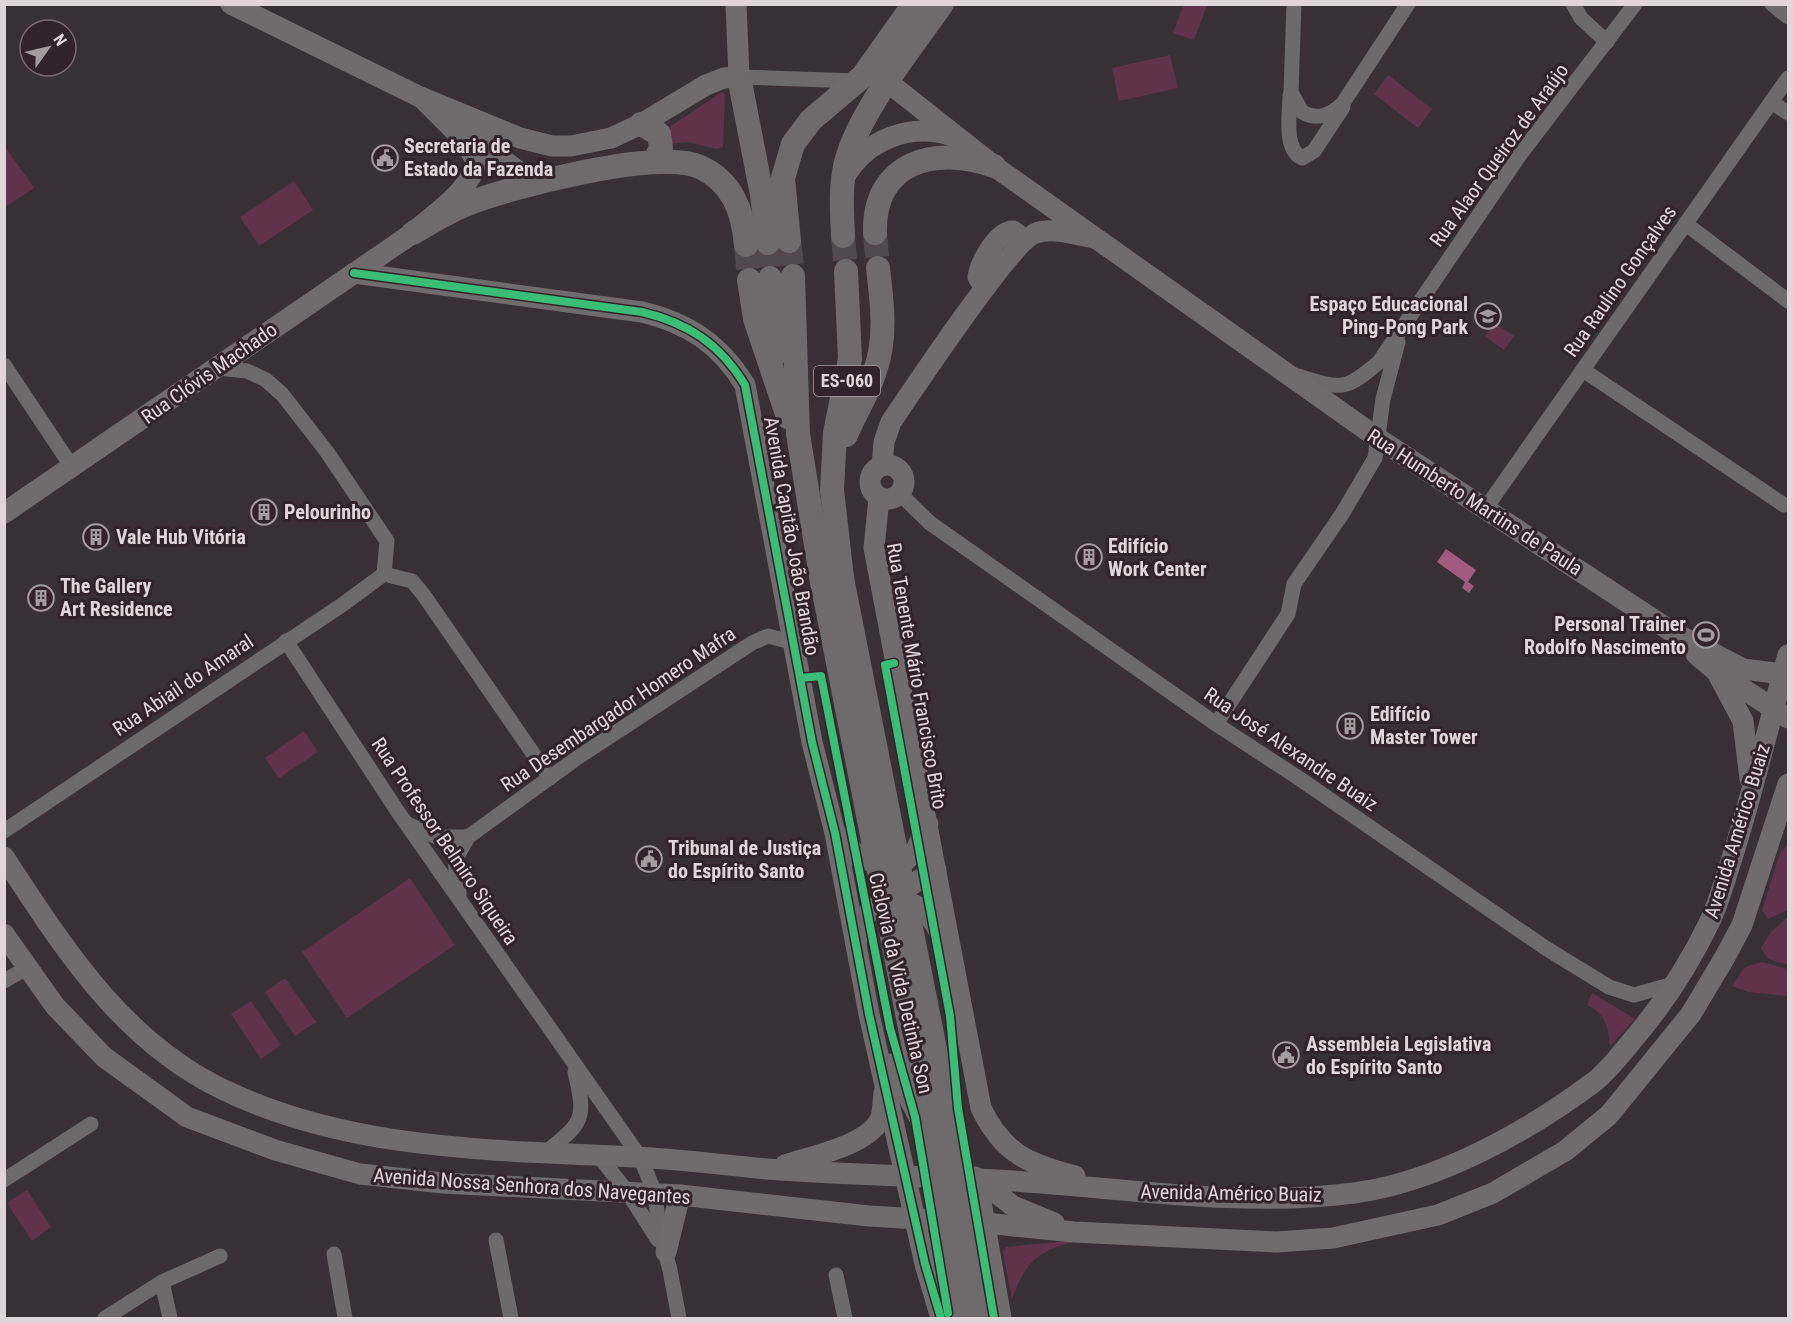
<svg xmlns="http://www.w3.org/2000/svg" width="1793" height="1323" font-family="'Roboto Condensed',sans-serif">
<style>
.green{fill:#60334a}
.water{fill:#a25a7f}
.lines{fill:none;stroke-linecap:round;stroke-linejoin:round}
.primary-tunnel{stroke:#51494d;stroke-width:24;stroke-dasharray:24 12;stroke-linecap:butt}
.street{stroke:#6d6a6b;stroke-width:15}
.secondary{stroke:#706c6e;stroke-width:21}
.primary{stroke:#6f6a6b;stroke-width:24}
.primary-bridge{stroke:#6f6a6b;stroke-width:24}
.cycleway-casing{stroke:#312329;stroke-width:11}
.cycleway{stroke:#3abd76;stroke-width:8}
.labels{text-anchor:middle;stroke-width:6;stroke-linejoin:round;paint-order:stroke}
.shield{fill:#312329;stroke:#aca0a5;stroke-width:1.5}
.shield-label{font-size:18px;font-weight:bold;fill:#e0d6da}
.poi-label{font-size:20px;font-weight:bold;fill:#e0d6da;stroke:#312329;text-anchor:start}
.street-label{font-size:20px;fill:#e0d6da;stroke:#312329}
</style>
<rect width="100%" height="100%" fill="#383034"/>
<g class="green">
<path d="M1184 4 1207 5 1194 40 1173 33Z"/>
<path d="M1170 55 1178 88 1119 101 1112 68Z"/>
<path d="M1388 75 1432 109 1418 128 1374 94Z"/>
<path d="M722 92 725 94 723 147 717 149 688 142 658 145 656 136Z"/>
<path d="M4 145 34 188 5 207H4Z"/>
<path d="M294 181 313 210 259 246 240 217Z"/>
<path d="M1494 323 1514 336 1504 350 1485 336Z"/>
<path d="M304 731 318 752 279 778 265 758Z"/>
<path d="M1788 845V910L1768 919 1762 910 1780 853Z"/>
<path d="M410 878 455 945 347 1018 302 952Z"/>
<path d="M1788 917V965L1768 959 1761 948 1771 932Z"/>
<path d="M1762 962 1788 969V996L1748 992 1732 986 1745 967Z"/>
<path d="M285 978 316 1022 295 1036 265 992Z"/>
<path d="M1592 993 1635 1019 1610 1046C1608 1027 1606 1014 1587 1005Z"/>
<path d="M251 1001 281 1045 261 1059 231 1014Z"/>
<path d="M27 1190 51 1227 32 1241 7 1203Z"/>
<path d="M1069 1241 1074 1242C1036 1251 1025 1264 1012 1299L1003 1251 1006 1247Z"/>
</g>
<path class="water" d="M1446 549 1476 570 1468 582 1474 586 1469 593 1462 588 1465 582 1437 562Z"/>
<g class="lines">
<g class="primary-tunnel">
<path d="M875 233 878 268"/>
<path d="M843 236 846 271"/>
<path d="M789 241 793 276"/>
<path d="M768 243 770 278"/>
<path d="M746 245 749 280"/>
</g>
<g class="street">
<path d="M1294 4 1291 92 1302 112C1318 121 1331 115 1343 103L1408 4"/>
<path d="M1573 4 1581 18 1607 42"/>
<path d="M1772 4 1788 17"/>
<path d="M739 77 857 81"/>
<path d="M1290 95C1290 113 1283 149 1302 158L1314 151 1343 107"/>
<path d="M1771 102 1788 113"/>
<path d="M1686 224 1788 301"/>
<path d="M4 365 72 467"/>
<path d="M217 368 247 371 266 380 282 394 327 452 387 541 384 574"/>
<path d="M1583 370 1784 505"/>
<path d="M1298 376C1341 389 1344 392 1379 362L1519 156 1635 4"/>
<path d="M900 494 930 523 1216 724 1300 779 1544 947 1609 987 1634 995 1677 983"/>
<path d="M1485 509 1788 78"/>
<path d="M384 574 412 581 423 594 550 778"/>
<path d="M286 641 398 812 640 1157 655 1193 659 1229 670 1270 679 1318"/>
<path d="M1216 724 1288 614 1294 584 1342 514 1375 458 1383 399 1398 342"/>
<path d="M407 824 437 837H468"/>
<path d="M4 831 342 605 384 574"/>
<path d="M459 894 455 860 468 837 577 758 752 643 768 636 791 642 795 648"/>
<path d="M4 981 27 968"/>
<path d="M546 1152C584 1122 586 1119 575 1072"/>
<path d="M599 1156 628 1193 658 1240"/>
<path d="M4 1180 91 1124"/>
<path d="M496 1240 511 1318"/>
<path d="M334 1254 345 1318"/>
<path d="M836 1275 845 1318"/>
<path d="M162 1282 170 1318"/>
<path d="M105 1318 162 1282 220 1256"/>
</g>
<g class="secondary">
<path d="M231 4 418 96 520 138 552 146H571L611 138 641 124 706 85 724 78 739 77 736 4"/>
<path d="M889 83 994 166 1379 439 1671 631 1743 669 1783 674"/>
<path d="M463 129 535 184"/>
<path d="M844 178C866 139 911 122 953 136"/>
<path d="M354 273 642 312C688 323 720 344 745 385L812 742 835 833 869 1014 925 1264 941 1318"/>
<path d="M985 288 978 277C980 263 997 231 1013 231L1025 240"/>
<circle cx="887" cy="482" r="17"/>
<path d="M882 466 884 442 891 422C911 393 1012 240 1036 233 1053 227 1078 235 1095 238"/>
<path d="M879 498 874 548 981 1108C1003 1154 1029 1164 1075 1176"/>
<path d="M4 513 413 233C433 214 473 190 476 160L462 138 422 98"/>
<path d="M1696 654 1717 672 1788 718"/>
<path d="M1719 676 1743 721 1750 779"/>
<path d="M835 833 860 858 882 864 906 860 916 850 928 824"/>
<path d="M4 857C64 948 121 1040 222 1089 349 1151 495 1150 634 1157 679 1159 723 1165 767 1169 837 1174 907 1176 978 1179 1103 1184 1229 1209 1354 1193 1437 1182 1527 1132 1594 1082 1608 1071 1620 1055 1631 1042 1663 1005 1689 965 1710 921 1719 902 1725 879 1732 858 1753 792 1769 723 1788 655"/>
<path d="M891 897 936 870"/>
<path d="M4 934 55 1006 104 1057 187 1117 275 1150 360 1174 443 1183 680 1195 869 1216 985 1223 1074 1232 1277 1242 1333 1238 1438 1215 1493 1193 1565 1151 1609 1115 1691 1014 1725 957 1742 925 1788 784"/>
<path d="M856 944C858 937 859 928 862 922 871 903 897 897 915 905 929 911 937 927 944 940"/>
<path d="M891 1064 928 1134"/>
<path d="M785 1165C811 1156 871 1145 881 1117 883 1110 883 1100 884 1093"/>
<path d="M975 1177 1013 1206 1054 1223"/>
<path d="M977 1179 1001 1318"/>
<path d="M666 1252 680 1195"/>
</g>
<g class="primary">
<path d="M739 77 762 195 768 243"/>
<path d="M641 124 659 134 661 148 654 162"/>
<path d="M413 233C430 223 447 212 465 205 509 187 659 148 700 167 733 182 743 212 746 245"/>
<path d="M875 233C873 161 936 145 994 166"/>
<path d="M843 236C842 211 840 187 846 162 860 110 911 49 942 4"/>
<path d="M789 241 783 178 793 144 811 120 863 76 914 4"/>
<path d="M793 276 798 434 822 582"/>
<path d="M770 278 778 352"/>
<path d="M749 280 755 319 788 417"/>
<path d="M846 435C855 414 868 393 875 371 887 338 882 302 878 268"/>
<path d="M842 578 832 490 835 433 850 359 846 271"/>
</g>
<g class="primary-bridge">
<path d="M842 578 947 1110 983 1318"/>
<path d="M822 582 927 1114 961 1318"/>
</g>
<g class="cycleway-casing">
<g id="cycleway">
<path d="M354 273 642 312C688 323 720 344 745 385L812 742 835 833 869 1014 925 1264 941 1318"/>
<path d="M894 663 885 665 950 1016 958 1108 994 1318"/>
<path d="M801 678 821 676 890 1028 915 1117 948 1313"/>
</g>
</g>
<use href="#cycleway" class="cycleway"/>
</g>
<defs>
<g id="civic-ring" transform="scale(1.35)"><circle r="9.5" fill="#312329" stroke="#a59ca0" stroke-width="1.5"/><path d="M-.6-6.5H3V-4.5H.6V-3L4-1V1h2V6H-6V1h2V-1L-.6-3ZM-1.2 2.5V6h2.4V2.5Z" fill="#a59ca0"/></g>
<g id="school-ring" transform="scale(1.35)"><circle r="9.5" fill="#312329" stroke="#a59ca0" stroke-width="1.5"/><path d="M0-5L7-2L0 1L-7-2ZM-4 1L0 2.5L4 1V4Q0 6-4 4Z" fill="#a59ca0"/></g>
<g id="building-ring" transform="scale(1.35)"><circle r="9.5" fill="#312329" stroke="#a59ca0" stroke-width="1.5"/><path d="M-4-6H4V6H1V3H-1V6H-4ZM-2.5-4.3h1.7v1.8h-1.7ZM.8-4.3h1.7v1.8H.8ZM-2.5-1h1.7V.8h-1.7ZM.8-1h1.7V.8H.8Z" fill="#a59ca0"/></g>
<g id="stadium-ring" transform="scale(1.35)"><circle r="9.5" fill="#312329" stroke="#a59ca0" stroke-width="1.5"/><path d="M0-5a6.5 5 0 1 0 0 10a6.5 5 0 1 0 0-10ZM-3.5-1.8h7v3.6h-7Z" fill="#a59ca0"/></g>
</defs>
<g fill-rule="evenodd">
<use href="#civic-ring" x="385" y="158"/>
<use href="#school-ring" x="1488" y="316"/>
<use href="#building-ring" x="264" y="512"/>
<use href="#building-ring" x="96" y="537"/>
<use href="#building-ring" x="1089" y="557"/>
<use href="#building-ring" x="41" y="598"/>
<use href="#stadium-ring" x="1706" y="635"/>
<use href="#building-ring" x="1350" y="726"/>
<use href="#civic-ring" x="649" y="859"/>
<use href="#civic-ring" x="1286" y="1055"/>
</g>
<g class="labels">
<rect class="shield" x="814" y="366" width="66" height="30" rx="4.5"/>
<g class="shield-label">
<text x="847" y="387">ES-060</text>
</g>
<g class="poi-label">
<text x="404" y="153">Secretaria de<tspan x="404" dy="23">Estado da Fazenda</tspan></text>
<text x="1468" y="311" text-anchor="end">Espaço Educacional<tspan x="1468" dy="23">Ping-Pong Park</tspan></text>
<text x="284" y="519">Pelourinho</text>
<text x="116" y="544">Vale Hub Vitória</text>
<text x="1108" y="553">Edifício<tspan x="1108" dy="23">Work Center</tspan></text>
<text x="60" y="593">The Gallery<tspan x="60" dy="23">Art Residence</tspan></text>
<text x="1686" y="631" text-anchor="end">Personal Trainer<tspan x="1686" dy="23">Rodolfo Nascimento</tspan></text>
<text x="1370" y="721">Edifício<tspan x="1370" dy="23">Master Tower</tspan></text>
<text x="668" y="855">Tribunal de Justiça<tspan x="668" dy="23">do Espírito Santo</tspan></text>
<text x="1306" y="1051">Assembleia Legislativa<tspan x="1306" dy="23">do Espírito Santo</tspan></text>
</g>
<g class="street-label">
<text transform="translate(1499 155) rotate(-54)" y="7">Rua Alaor Queiroz de Araújo</text>
<text transform="translate(1620 281) rotate(-55)" y="7">Rua Raulino Gonçalves</text>
<text transform="translate(209 373) rotate(-35)" y="7">Rua Clóvis Machado</text>
<text transform="translate(1475 502) rotate(33)" y="7">Rua Humberto Martins de Paula</text>
<text transform="translate(792 536) rotate(80)" y="7">Avenida Capitão João Brandão</text>
<text transform="translate(917 676) rotate(80)" y="7">Rua Tenente Mário Francisco Brito</text>
<text transform="translate(183 685) rotate(-34)" y="7">Rua Abiail do Amaral</text>
<text transform="translate(618 709) rotate(-34)" y="7">Rua Desembargador Homero Mafra</text>
<text transform="translate(1291 749) rotate(34)" y="7">Rua José Alexandre Buaiz</text>
<text transform="translate(1737 831) rotate(-73)" y="7">Avenida Américo Buaiz</text>
<text transform="translate(445 841) rotate(56)" y="7">Rua Professor Belmiro Siqueira</text>
<text transform="translate(901 983) rotate(77)" y="7">Ciclovia da Vida Detinha Son</text>
<text transform="translate(532 1186) rotate(4)" y="7">Avenida Nossa Senhora dos Navegantes</text>
<text transform="translate(1231 1193) rotate(1)" y="7">Avenida Américo Buaiz</text>
</g>
</g>
<rect width="1793" height="1323" fill="none" stroke="#e0d6da" stroke-width="12"/>
<g transform="translate(48 48) rotate(56)"><circle r="28" fill="#312329" stroke="#776b70" stroke-width="1.5"/>
<path d="M0-4.5L10 22L0 15L-10 22Z" fill="#a59ca0"/>
<text y="-9" font-size="16" font-weight="bold" text-anchor="middle" fill="#e0d6da">N</text>
</g>
</svg>
